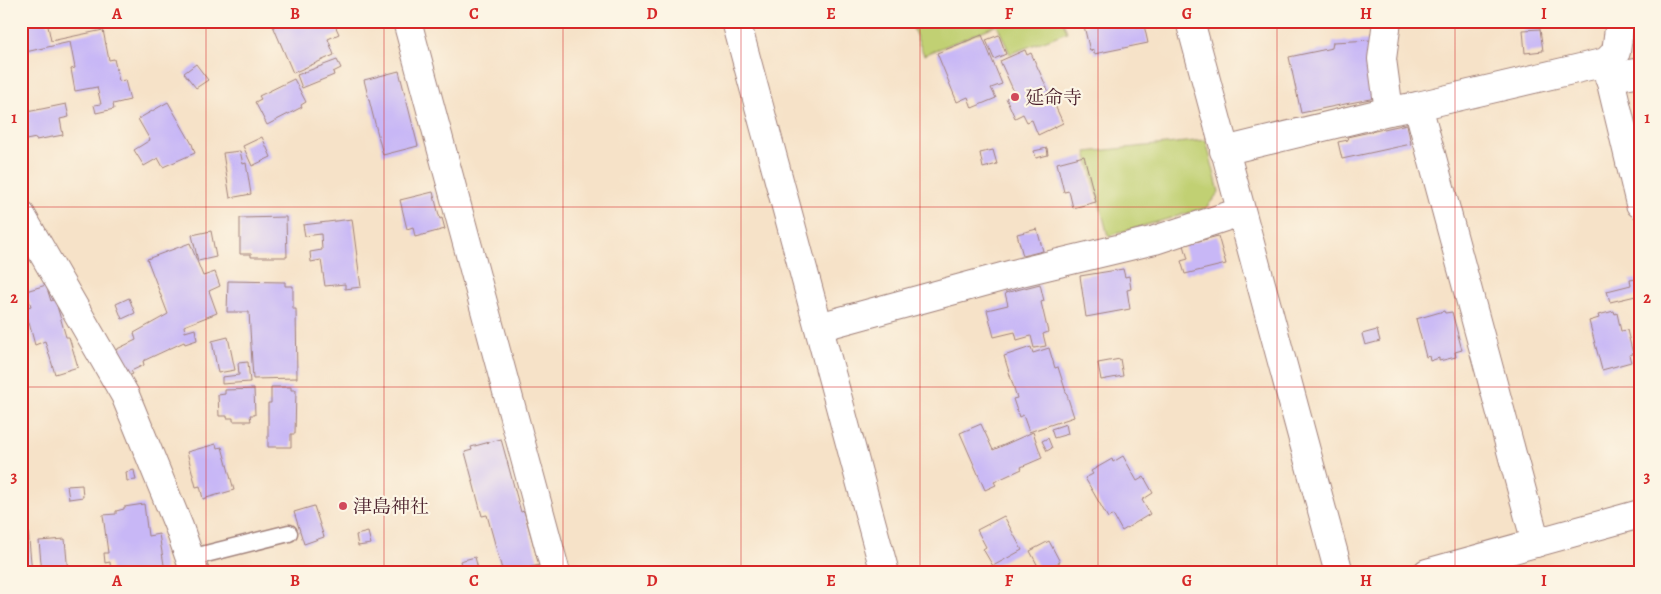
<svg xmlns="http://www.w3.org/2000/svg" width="1661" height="594" font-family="Alegreya,'Noto Serif JP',serif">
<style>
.green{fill:#c1d073;stroke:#86784f}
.building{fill:#c8b7f6}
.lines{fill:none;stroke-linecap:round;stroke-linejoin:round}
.service-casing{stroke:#a0807a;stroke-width:19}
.minor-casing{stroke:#a0807a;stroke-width:30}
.tertiary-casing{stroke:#a0807a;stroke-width:30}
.service{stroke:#fff;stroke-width:16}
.minor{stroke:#fff;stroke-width:28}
.tertiary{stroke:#fff;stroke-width:28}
.grid{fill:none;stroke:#d62828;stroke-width:1;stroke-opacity:0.55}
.poi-dot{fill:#d1495b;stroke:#fcf5e5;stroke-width:2}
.labels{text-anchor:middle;stroke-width:4.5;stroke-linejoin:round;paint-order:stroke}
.poi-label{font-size:19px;fill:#4a1f2b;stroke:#fcf5e5;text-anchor:start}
.neatline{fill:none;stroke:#d62828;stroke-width:2}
.grid-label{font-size:16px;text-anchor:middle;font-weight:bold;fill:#d62828}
</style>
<rect width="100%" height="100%" fill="#fcf5e5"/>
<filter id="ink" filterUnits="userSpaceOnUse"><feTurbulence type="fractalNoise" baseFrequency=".02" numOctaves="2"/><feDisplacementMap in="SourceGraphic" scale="10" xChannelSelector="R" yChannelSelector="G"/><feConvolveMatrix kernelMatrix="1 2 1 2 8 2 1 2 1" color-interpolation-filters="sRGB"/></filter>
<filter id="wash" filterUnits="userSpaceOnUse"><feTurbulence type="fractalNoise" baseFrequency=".0096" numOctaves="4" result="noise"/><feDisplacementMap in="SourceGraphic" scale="20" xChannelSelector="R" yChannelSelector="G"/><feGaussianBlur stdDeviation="1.12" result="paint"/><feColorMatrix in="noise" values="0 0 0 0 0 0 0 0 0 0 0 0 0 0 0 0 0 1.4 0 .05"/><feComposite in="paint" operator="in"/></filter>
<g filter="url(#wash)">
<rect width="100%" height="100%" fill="#f6e2c8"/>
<g class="green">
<path d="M910 21H1063L1067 32 1010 54 997 25 924 55Z"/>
<path d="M1206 140 1219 192 1206 208 1108 236 1086 152Z"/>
</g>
<g id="blocks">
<g class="building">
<path d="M43 21H47L51 41 103 30 109 60 114 59 119 81 125 80 130 100 113 104 114 109 96 113 94 105 101 104 97 87 75 91 71 69 75 68 70 42 21 53V26Z"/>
<path d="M271 21H333L339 34 328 39 334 55 293 73Z"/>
<path d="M1095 21H1136L1137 27 1144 25 1148 43 1094 54V50L1090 51 1084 26 1088 25V23Z"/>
<path d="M1540 29 1543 51 1525 53 1523 30Z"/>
<path d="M982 35 1002 84 991 88 996 98 972 108 968 97 957 102 937 53Z"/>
<path d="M999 35 1006 54 994 59 986 40Z"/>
<path d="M1372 40 1375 98 1301 113 1289 57 1332 48 1333 42Z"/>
<path d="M1025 50 1027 55 1031 53 1063 123 1038 135 1032 120 1027 122 1023 114 1015 118 1006 98 1015 94 1000 61Z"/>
<path d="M337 60 341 68 333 72 334 75 302 88 297 75Z"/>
<path d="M196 64 208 80 196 88 184 73Z"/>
<path d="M399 71 418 146 383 155 364 80Z"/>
<path d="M294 79 306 102 301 105 302 107 267 125 255 102 261 99 259 96Z"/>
<path d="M168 102 192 144 195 153 163 167 158 158 144 166 134 150 150 140 138 119Z"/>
<path d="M66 104 69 117 60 119 63 135 36 140V138L21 141V110L26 109 27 112Z"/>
<path d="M1407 124 1411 144 1342 159 1338 142 1348 140 1347 137Z"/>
<path d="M262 137 271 157 252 166 243 146Z"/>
<path d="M1047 148 1048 155 1036 158 1034 151Z"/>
<path d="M993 150 997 164 983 168 980 153Z"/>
<path d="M240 151 243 164 246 163 251 194 230 198 223 153Z"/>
<path d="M1084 156 1096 202 1073 208 1069 191 1064 192 1057 163Z"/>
<path d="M433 192 440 219 442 218 445 229 415 237 413 227 407 229 400 200Z"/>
<path d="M286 217 287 257H251V254H240V218Z"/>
<path d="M352 219 361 287 345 289V284L325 286 321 260 311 262 310 252 322 250 321 234 305 236 303 225Z"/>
<path d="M1037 229 1043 251 1023 256 1017 234Z"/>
<path d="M211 231 216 257 198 261 192 235Z"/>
<path d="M1218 236 1226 264 1185 274 1181 261 1188 259 1184 245Z"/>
<path d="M190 243 203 276 215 272 220 286 209 291 217 313 184 326 185 332 195 329 197 340 185 344 184 342 143 361 144 365 131 371 133 374 127 377 115 350 136 340 134 333 168 314 147 259Z"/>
<path d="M1123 269 1125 277 1129 276 1131 289 1127 290 1130 309 1086 317 1080 276Z"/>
<path d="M1636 279 1640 295 1610 302 1607 291 1631 285 1630 280Z"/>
<path d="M228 281 285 282V286H293V309H296L297 378 253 379 249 312H227Z"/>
<path d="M1040 284 1044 301 1041 302 1048 332 1043 334 1046 346 1034 348 1031 336 1017 340 1015 332 994 337 987 310 1008 305 1005 293Z"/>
<path d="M46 285 51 301 55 299 66 337H69L78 367 55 374 45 341 35 345 25 308 31 306 26 291Z"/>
<path d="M129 298 135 313 122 319 116 304Z"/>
<path d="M1444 311 1445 313 1452 312 1462 350 1455 352 1456 357 1439 361V358L1430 361 1429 356 1426 357 1416 319Z"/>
<path d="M1614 311 1615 314 1617 313 1621 331 1627 330 1633 354 1629 355 1631 362 1602 370 1589 321 1599 318 1598 315Z"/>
<path d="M1377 330 1380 341 1365 345 1362 334Z"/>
<path d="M228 337 235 370 218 373 212 341Z"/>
<path d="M1031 347 1033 353 1049 348 1055 368 1058 367 1074 417 1029 432 1023 415 1019 417 1013 399 1017 398 1004 356Z"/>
<path d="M1120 359 1123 376 1101 380 1098 363Z"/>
<path d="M248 362 250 382 222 384V377L239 375 238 363Z"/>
<path d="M271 387H291V390H296L295 434H291V447H268V403H271Z"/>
<path d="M254 389 255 415H250L251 421H233V418H227V416H219L218 395 225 394V390Z"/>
<path d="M981 424 993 450 1033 432 1042 458 1021 467 1022 469 994 482 996 485 985 490 960 433Z"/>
<path d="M1066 424 1068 434 1054 438 1051 429Z"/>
<path d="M1048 438 1052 448 1047 451 1042 441Z"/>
<path d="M501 439 521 512 524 511 539 565 509 573H503L487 515 482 516 465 452 472 450 471 447Z"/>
<path d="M216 444 217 448 222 447 234 490 203 499 200 486 196 487 187 452Z"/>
<path d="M1123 456 1137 481 1144 477 1153 493 1142 500 1150 514 1122 531 1113 515 1108 518 1085 478 1093 474 1091 471 1112 459 1113 462Z"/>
<path d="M134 470 136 480 127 481 126 472Z"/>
<path d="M82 485 83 497 69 499 67 486Z"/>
<path d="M144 504 148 536 159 534 165 571 111 573 110 562 105 563 104 553H108L103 515 116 514V511L124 509V507Z"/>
<path d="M314 506 324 537 304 544 294 512Z"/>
<path d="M1004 516 1022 550 993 566 983 549 986 547 977 530Z"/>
<path d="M21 518H27L32 573H21Z"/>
<path d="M368 532 371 544 358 546 356 535Z"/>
<path d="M65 539 68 573H42L39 541Z"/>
<path d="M1049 541 1060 562 1041 572 1030 551Z"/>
<path d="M475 557 479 573H463L460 561Z"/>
<path d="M1098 565 1103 573H1085Z"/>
</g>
</g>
</g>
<g filter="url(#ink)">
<use href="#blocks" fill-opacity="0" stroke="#a0807a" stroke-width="1"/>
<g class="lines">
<g class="service-casing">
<path id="service" d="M190 558 289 533"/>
</g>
<g class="minor-casing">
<g id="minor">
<path d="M407 21 556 573"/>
<path d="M736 21 885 573"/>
<path d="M1387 21 1382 59 1389 111"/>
<path d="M1606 62 1640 204"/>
<path d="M1609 78 1640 72"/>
<path d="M1418 106 1536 543"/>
<path d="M1224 151 1389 111 1418 106 1606 62 1616 52 1620 21"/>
<path d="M21 215 125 395 179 527 195 573"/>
<path d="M819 327 1013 274 1155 240 1240 212"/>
<path d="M1427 573 1640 514"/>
</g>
</g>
<g class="tertiary-casing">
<path id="tertiary" d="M1190 21 1339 573"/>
</g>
<use href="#service" class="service"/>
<use href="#minor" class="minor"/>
<use href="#tertiary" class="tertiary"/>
</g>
</g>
<path class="grid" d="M206 21V573M384 21V573M563 21V573M741 21V573M920 21V573M1098 21V573M1277 21V573M1455 21V573M21 207H1640M21 387H1640"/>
<g class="poi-dot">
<circle cx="1015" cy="97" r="5"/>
<circle cx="343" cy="506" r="5"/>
</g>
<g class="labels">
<g class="poi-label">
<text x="1025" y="104">延命寺</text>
<text x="353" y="513">津島神社</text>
</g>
</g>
<rect width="1661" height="594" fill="none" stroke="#fcf5e5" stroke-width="55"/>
<rect x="28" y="28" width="1606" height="538" class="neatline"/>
<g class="grid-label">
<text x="117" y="19">A</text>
<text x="295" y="19">B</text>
<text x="474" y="19">C</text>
<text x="652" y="19">D</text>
<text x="831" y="19">E</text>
<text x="1009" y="19">F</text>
<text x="1187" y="19">G</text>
<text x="1366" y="19">H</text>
<text x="1544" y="19">I</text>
<text x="14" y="123">1</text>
<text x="1647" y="123">1</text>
<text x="14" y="303">2</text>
<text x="1647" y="303">2</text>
<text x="14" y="482">3</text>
<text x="1647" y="482">3</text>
<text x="117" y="586">A</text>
<text x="295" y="586">B</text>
<text x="474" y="586">C</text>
<text x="652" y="586">D</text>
<text x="831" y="586">E</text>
<text x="1009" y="586">F</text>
<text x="1187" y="586">G</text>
<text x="1366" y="586">H</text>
<text x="1544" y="586">I</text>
</g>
</svg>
